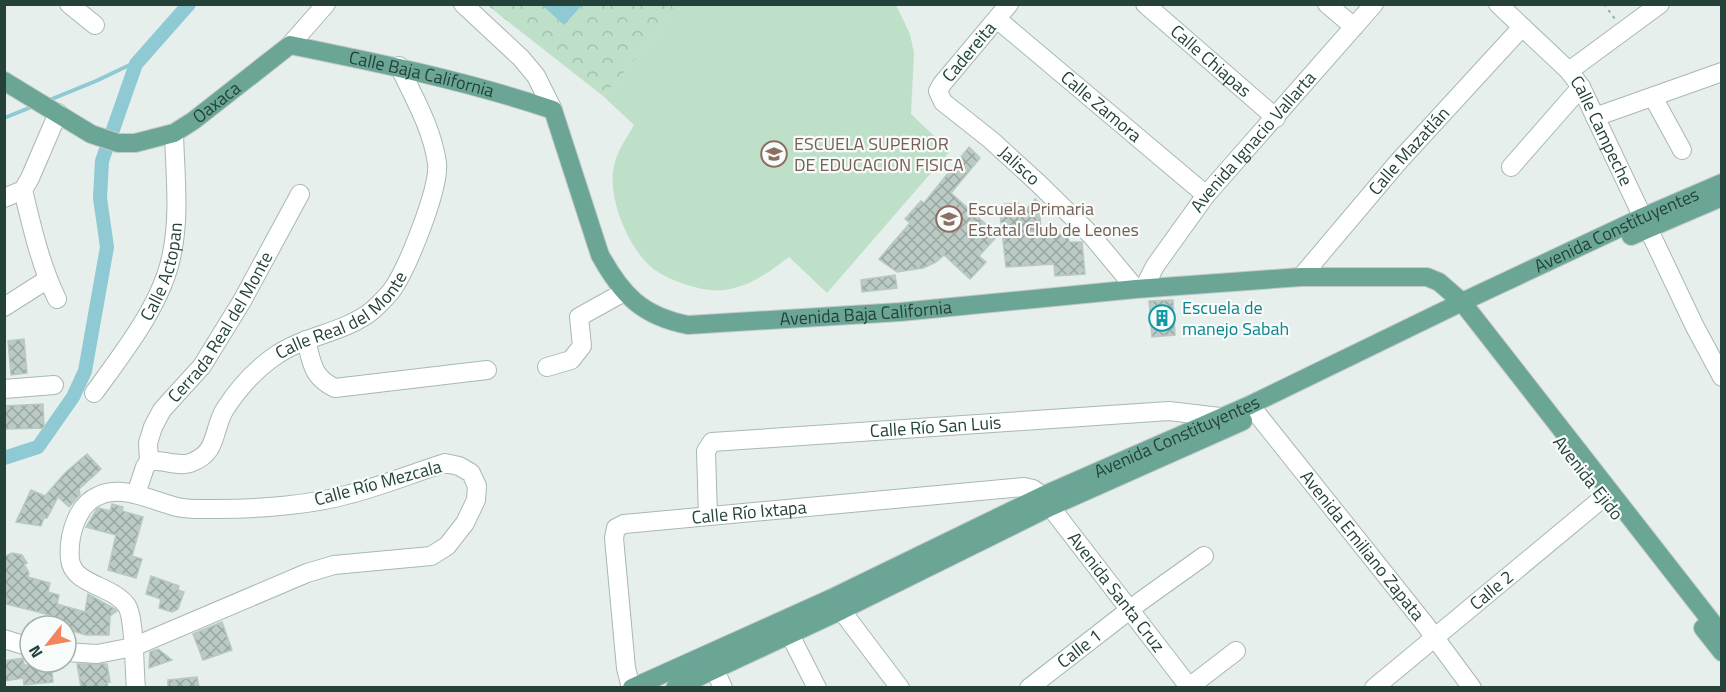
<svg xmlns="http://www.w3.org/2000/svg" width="1726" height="692" font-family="'Titillium Web',sans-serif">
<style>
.park{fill:url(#park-crowns)}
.garden{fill:#bfe0c8}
.water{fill:#8ec9d4}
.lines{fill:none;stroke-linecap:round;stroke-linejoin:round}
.stream{stroke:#8ec9d4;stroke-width:4}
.canal{stroke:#8ec9d4;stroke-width:14}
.building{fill:url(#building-cross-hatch);stroke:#b8c9c2;stroke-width:1.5}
.minor-casing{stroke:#a8b8b2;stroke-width:20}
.major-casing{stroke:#c2cac8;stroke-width:20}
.path{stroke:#86b3a5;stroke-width:2;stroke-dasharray:3 4.5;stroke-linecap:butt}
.minor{stroke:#fff;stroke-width:18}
.major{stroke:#6aa596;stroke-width:18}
.labels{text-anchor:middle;stroke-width:4.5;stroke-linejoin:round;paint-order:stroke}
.street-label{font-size:18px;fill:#24423a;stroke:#f7fbf9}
.education-label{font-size:18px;fill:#785e54;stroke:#f7fbf9;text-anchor:start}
.culture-label{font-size:18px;fill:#0d838f;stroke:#f7fbf9;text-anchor:start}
</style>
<defs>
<pattern id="park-crowns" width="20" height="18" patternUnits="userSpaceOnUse" patternTransform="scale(1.5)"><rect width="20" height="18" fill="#bfe0c8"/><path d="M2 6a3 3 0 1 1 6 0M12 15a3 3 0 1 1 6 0" fill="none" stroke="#a4c1ad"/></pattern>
<pattern id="building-cross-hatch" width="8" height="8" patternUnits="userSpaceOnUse" patternTransform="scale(1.5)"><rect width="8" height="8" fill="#bbcac4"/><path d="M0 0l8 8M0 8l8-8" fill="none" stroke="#98a6a0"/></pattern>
</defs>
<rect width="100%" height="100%" fill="#e6efeb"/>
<path class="park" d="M487 5H683L603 96Z"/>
<path class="garden" d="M683 4 896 5 910 34 914 53 911 114 950 151 827 293 789 257C769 272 750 287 724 290 704 293 666 280 651 267 628 247 607 197 614 166 617 151 626 139 634 125L603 96Z"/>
<path class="water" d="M542 5H582L564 25Z"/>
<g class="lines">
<g class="stream">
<path d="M47 101 96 81 140 60"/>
<path d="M4 118 34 106"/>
</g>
<path class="canal" d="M4 458 38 447 73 397 85 371 107 247 100 198 102 161 136 64 189 4"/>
</g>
<g class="building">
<path d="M969 147 980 158 951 193 998 235 979 256 986 262 970 279 944 255 936 262 923 268 897 272 879 259 910 223 905 219 921 201 924 203Z"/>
<path d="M1035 199 1046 208 1040 216 1041 235 1068 234 1069 242H1082L1085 274 1055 276 1054 264 1006 267 999 205 1018 203 1019 218Z"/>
<path d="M895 275 897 288 862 292 861 280Z"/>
<path d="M1173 300 1175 335 1152 337 1149 301Z"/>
<path d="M24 339 27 373 11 375 8 341Z"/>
<path d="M43 404 44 428 4 429V406Z"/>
<path d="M87 454 101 469 79 489 80 494 69 507 58 497 47 518H44L41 526 16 522 31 490 45 496 65 473Z"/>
<path d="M112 504 123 507 122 511 143 517 132 556 142 559 136 578 108 570 116 535 86 527 97 509 99 508 110 511Z"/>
<path d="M12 553 22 555 27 563 24 564 29 573 28 577 50 583 48 592 59 595 57 604 85 612 88 594 113 608 117 611 110 616 109 635H86L66 629V626H51L54 616 6 604 4 557Z"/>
<path d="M151 576 179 586 178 590 184 592 178 609 172 612 159 608 161 599 146 594Z"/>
<path d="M222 622 232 650 203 660 193 634Z"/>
<path d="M158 649 172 660 149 668 150 652Z"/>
<path d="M23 658 24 665 51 664 53 682 24 685 23 678 4 681V661Z"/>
<path d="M77 664H107L110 682 107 683 108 687H81Z"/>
<path d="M197 677 199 687H168V680Z"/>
</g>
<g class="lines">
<g class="minor-casing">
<g id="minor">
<path d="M69 4 95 25"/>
<path d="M463 4 521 58 536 76 553 110"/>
<path id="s1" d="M1009 4 942 84 938 91 943 102 991 140 1038 183 1091 235 1136 289"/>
<path id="s2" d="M1145 4 1276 118"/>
<path d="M1327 4 1354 27"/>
<path id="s3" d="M1498 4 1569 71 1581 87 1695 327 1722 377"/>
<path id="s4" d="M997 19 1206 195"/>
<path d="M290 45 326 4"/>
<path d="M1569 71 1660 4"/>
<path d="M1653 97 1682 150"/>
<path d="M1595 117 1722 72"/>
<path d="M1511 167 1581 87"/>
<path d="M23 190C32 227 40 264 57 299"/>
<path d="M4 198 23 190 30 178 58 113"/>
<path id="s5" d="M1301 277 1399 161 1522 27"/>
<path id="s6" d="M1144 288 1155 266 1206 195 1374 4"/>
<path d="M4 307 48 279"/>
<path d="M306 340C312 363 312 377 335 388L487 370"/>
<path d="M547 367 571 360 582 346 579 317 624 292"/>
<path d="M4 389 54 385"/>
<path id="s7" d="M94 393C123 353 163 303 172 253 180 214 175 173 174 133"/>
<path id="s8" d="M1250 405 1424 623 1472 688"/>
<path id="s9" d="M149 461 148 443 153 427 162 410 202 366 242 301 300 194"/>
<path id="s10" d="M136 494 145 467 149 461C162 459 177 467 190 463 219 453 212 430 225 409 238 389 256 369 275 356 305 335 345 333 373 310 379 304 387 297 392 290 407 269 440 188 437 163 432 128 414 98 399 66"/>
<path id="s11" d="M708 516 706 451 712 442 1169 411 1220 417 1226 421"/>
<path d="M832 598 900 688"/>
<path d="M783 621 817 688"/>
<path d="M4 639 30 647"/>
<path d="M66 652 97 654 133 647 307 573 334 565 431 556 447 546 465 523 476 500 477 486 471 473 459 466 445 463C413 473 382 486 350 494 312 505 257 509 218 509 205 509 190 510 177 507 152 501 124 484 98 496 76 505 68 538 70 559 72 585 113 585 127 606 135 620 134 670 136 688"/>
<path d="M708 655 723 688"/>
<path id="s12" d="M631 688 626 668 614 538 616 528 624 524 1024 487 1033 489 1042 496 1190 688"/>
<path id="s13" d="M1029 688 1141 601 1204 556"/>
<path d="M1188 688 1236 651"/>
<path id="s14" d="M1374 688 1610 492"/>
</g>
</g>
<g class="major-casing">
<g id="major">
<path id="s15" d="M4 81 91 134 118 143H135L174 133 193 121 290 45C379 63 467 81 553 110L600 255C622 295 642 316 688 325L900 312 1136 289 1301 277H1427L1439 282 1462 302 1722 635"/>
<path d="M1631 236 1722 197"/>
<path d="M1703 628 1722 652"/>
<path id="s16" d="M632 688 832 598 1042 496 1250 405 1462 302 1643 217 1722 183"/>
<path d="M675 688 842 610 1050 507 1243 421"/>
</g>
</g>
<path class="path" d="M1604 4 1615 19"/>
<use href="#minor" class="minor"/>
<use href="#major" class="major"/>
</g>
<defs>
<g id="school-ring" transform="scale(1.35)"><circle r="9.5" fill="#f7fbf9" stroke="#8d6e63" stroke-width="1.5"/><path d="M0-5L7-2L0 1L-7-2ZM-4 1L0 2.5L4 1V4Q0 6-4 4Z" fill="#8d6e63"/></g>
<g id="building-ring" transform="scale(1.35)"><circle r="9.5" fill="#f7fbf9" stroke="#0f9aa8" stroke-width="1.5"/><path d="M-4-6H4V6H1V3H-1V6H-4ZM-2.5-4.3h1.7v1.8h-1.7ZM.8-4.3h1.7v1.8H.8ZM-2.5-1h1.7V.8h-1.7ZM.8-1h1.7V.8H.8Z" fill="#0f9aa8"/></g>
</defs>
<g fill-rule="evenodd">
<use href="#school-ring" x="774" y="154"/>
<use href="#school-ring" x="949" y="219"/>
<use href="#building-ring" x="1162" y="318"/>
</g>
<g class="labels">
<g class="street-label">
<text transform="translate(969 52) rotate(-50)" y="6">Cadereita</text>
<text dy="6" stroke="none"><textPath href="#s2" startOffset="87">Calle Chiapas</textPath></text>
<text dy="6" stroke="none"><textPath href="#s15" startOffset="468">Calle Baja California</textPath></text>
<text dy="6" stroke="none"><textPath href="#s15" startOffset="240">Oaxaca</textPath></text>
<text dy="6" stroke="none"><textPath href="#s4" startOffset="136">Calle Zamora</textPath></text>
<text dy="6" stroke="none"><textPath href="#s3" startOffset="166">Calle Campeche</textPath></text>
<text dy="6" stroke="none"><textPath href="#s6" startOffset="183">Avenida Ignacio Vallarta</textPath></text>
<text dy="6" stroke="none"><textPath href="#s5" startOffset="166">Calle Mazatlán</textPath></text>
<text dy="6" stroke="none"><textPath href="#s1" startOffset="224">Jalisco</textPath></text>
<text dy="6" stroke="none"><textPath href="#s16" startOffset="1086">Avenida Constituyentes</textPath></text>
<text dy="6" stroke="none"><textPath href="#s7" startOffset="141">Calle Actopan</textPath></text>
<text dy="6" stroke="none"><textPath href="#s10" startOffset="297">Calle Real del Monte</textPath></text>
<text dy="6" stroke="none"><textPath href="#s15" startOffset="1052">Avenida Baja California</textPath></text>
<text dy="6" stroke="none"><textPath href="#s9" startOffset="156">Cerrada Real del Monte</textPath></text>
<text dy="6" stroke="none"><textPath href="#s11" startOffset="300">Calle Río San Luis</textPath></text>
<text dy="6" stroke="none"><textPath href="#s16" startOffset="600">Avenida Constituyentes</textPath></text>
<text transform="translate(1588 478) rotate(52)" y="6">Avenida Ejido</text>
<text transform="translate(378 483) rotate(-15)" y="6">Calle Río Mezcala</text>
<text dy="6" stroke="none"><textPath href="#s12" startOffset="296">Calle Río Ixtapa</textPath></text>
<text dy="6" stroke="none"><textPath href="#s8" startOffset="180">Avenida Emiliano Zapata</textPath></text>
<text dy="6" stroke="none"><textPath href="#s14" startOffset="153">Calle 2</textPath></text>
<text dy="6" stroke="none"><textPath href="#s12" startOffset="714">Avenida Santa Cruz</textPath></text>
<text dy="6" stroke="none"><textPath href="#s13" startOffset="64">Calle 1</textPath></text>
</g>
<g class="education-label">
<text x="794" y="150">ESCUELA SUPERIOR<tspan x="794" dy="21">DE EDUCACION FISICA</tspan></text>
<text x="968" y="215">Escuela Primaria<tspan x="968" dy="21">Estatal Club de Leones</tspan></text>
</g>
<g class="culture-label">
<text x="1182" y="314">Escuela de<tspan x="1182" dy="21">manejo Sabah</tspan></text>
</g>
</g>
<rect width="1726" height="692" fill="none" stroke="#24423a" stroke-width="12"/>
<g transform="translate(48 644) rotate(239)"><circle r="28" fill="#f7fbf9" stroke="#a3b1ad" stroke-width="1.5"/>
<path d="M0-4.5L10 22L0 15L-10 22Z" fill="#f4845f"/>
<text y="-9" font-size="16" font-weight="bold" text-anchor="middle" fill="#24423a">N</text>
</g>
</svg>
